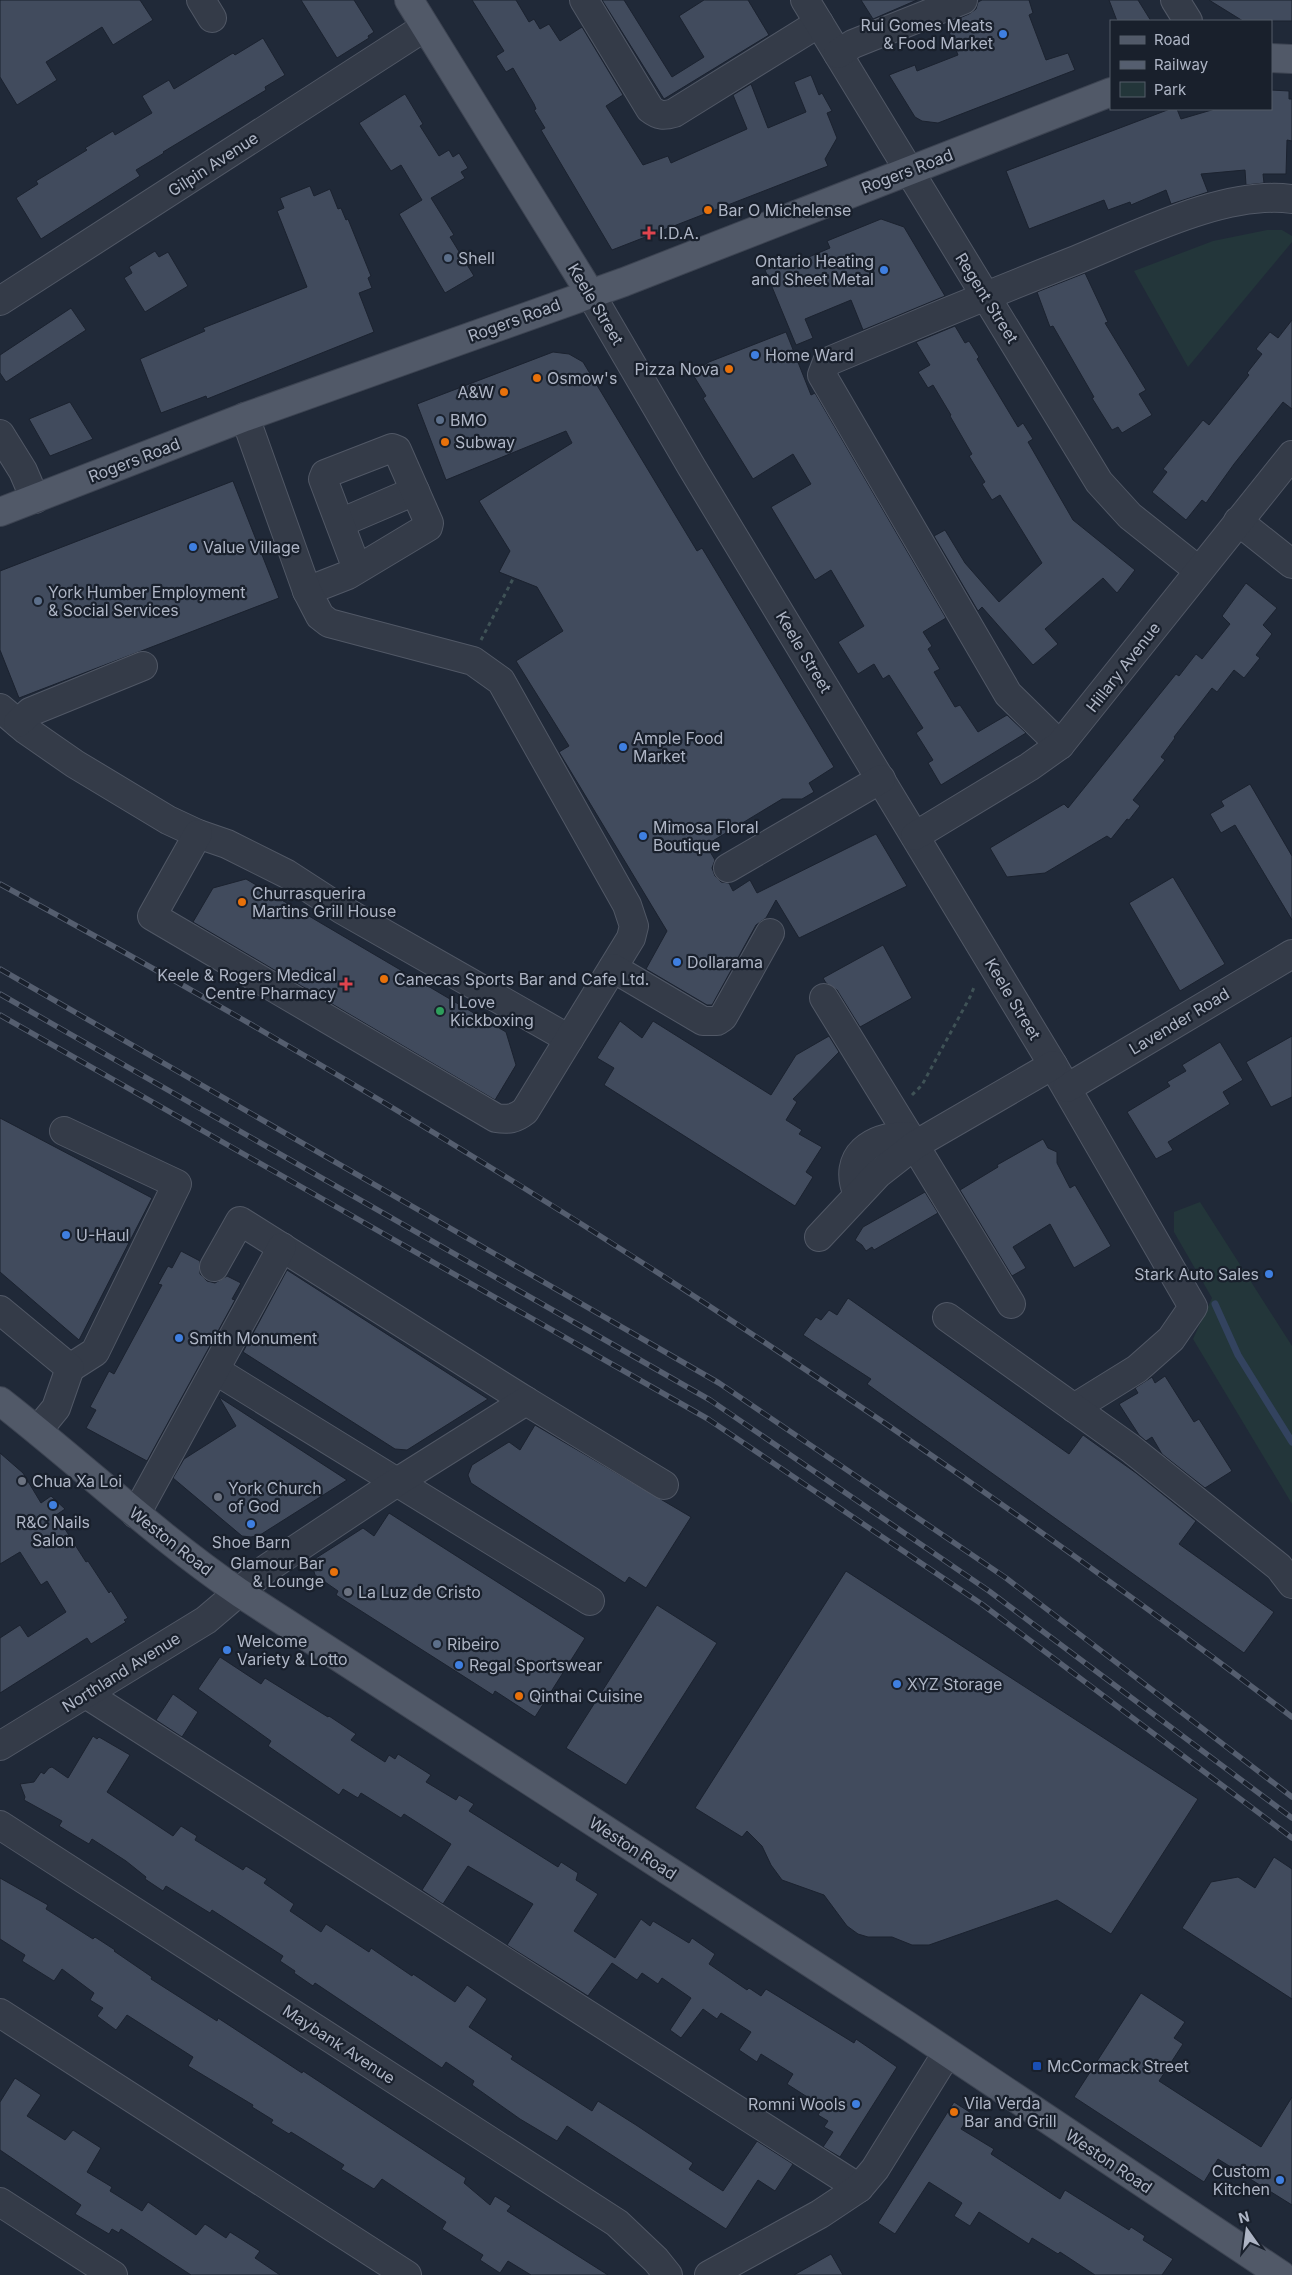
<svg xmlns="http://www.w3.org/2000/svg" width="1292" height="2275" font-family="Inter,sans-serif">
<style>
.green{fill:#23363a}
.lines{fill:none;stroke-linecap:round;stroke-linejoin:round}
.stream{stroke:#33435f;stroke-width:7}
.building{fill:#414b5d;stroke:#1b222f}
.minor-casing{stroke:#515866;stroke-width:30}
.major-casing{stroke:#3d4452;stroke-width:30}
.path{stroke:#3f5256;stroke-width:3;stroke-dasharray:4 4;stroke-linecap:butt}
.minor{stroke:#343b48;stroke-width:28}
.major{stroke:#515968;stroke-width:28}
.rail-casing{stroke:#555e6f;stroke-width:5.5}
.rail{stroke:#19202c;stroke-width:4;stroke-dasharray:11;stroke-linecap:butt}
.shop-dot{fill:#3f7fe0;stroke:#19202c;stroke-width:2}
.food-dot{fill:#e8710a;stroke:#19202c;stroke-width:2}
.health-dot{fill:#e0444e;stroke:#19202c;stroke-width:2}
.service-dot{fill:#5c6f8a;stroke:#19202c;stroke-width:2}
.leisure-dot{fill:#2e9e5b;stroke:#19202c;stroke-width:2}
.worship-dot{fill:#6b7280;stroke:#19202c;stroke-width:2}
.transit-dot{fill:#1a4fb4;stroke:#19202c;stroke-width:2}
.labels{text-anchor:middle;stroke-width:4.5;stroke-linejoin:round;paint-order:stroke}
.poi-label{font-size:16px;fill:#aeb5c5;stroke:#19202c;text-anchor:start}
.street-label{font-size:16px;fill:#aeb5c5;stroke:#19202c}
</style>
<rect width="100%" height="100%" fill="#202938"/>
<g class="green">
<path d="M1267 230H1282L1292 236V242L1188 367 1134 271 1213 241Z"/>
<path d="M1200 1202 1292 1346V1504L1193 1339 1212 1298 1174 1232V1212Z"/>
</g>
<g class="lines">
<path class="stream" d="M1215 1304 1238 1355 1292 1442"/>
</g>
<g class="building">
<path d="M0 0H140L153 20 113 45 102 27 46 62 57 80 17 105 0 77Z"/>
<path d="M301 0H354L374 32 368 36 369 38 337 58Z"/>
<path d="M472 0H516L529 22 534 19 540 29 549 24 560 41 582 27 623 95 606 106 643 165 668 156 671 163 747 129 733 95 751 84 768 128 806 112 794 82 811 75 819 95 822 93 832 111 827 113 837 138 825 159 828 166 612 250 541 130 545 128 534 110 536 109 534 104 513 68 506 72 496 56 504 51Z"/>
<path d="M602 0H624L672 77 704 57 679 16 704 0H748L769 35 664 99Z"/>
<path d="M861 0H917L873 19Z"/>
<path d="M982 0H1029L1033 13 1029 15 1046 60 1068 53 1075 70 938 123 922 121 915 117 889 75 915 65 917 71 958 55 946 24 969 14 976 9 978 2Z"/>
<path d="M1109 0H1138L1151 21H1117Z"/>
<path d="M1209 0H1292V21H1243Z"/>
<path d="M263 38 285 75 265 87 266 90 163 152 164 153 136 170 140 176 41 239 16 198 38 184 36 181 87 150 85 148 113 131 115 135 152 113 142 96 169 80 174 89 233 53 235 55Z"/>
<path d="M1271 90 1289 91V99H1292V141L1287 140 1286 174H1263L1264 183 1246 185 1245 170 1201 174 1208 192 1171 204 1166 190 1131 205 1130 202 1108 210 1104 200 1029 229 1006 171 1170 109H1177L1181 119 1215 109H1271Z"/>
<path d="M405 94 423 124 420 126 439 156 449 150 453 157 459 153 468 168 461 172 465 178 431 198 454 235 450 237 474 276 445 293 399 214 422 200 401 165 391 171 359 123Z"/>
<path d="M310 186 314 196 330 189 338 209 341 208 346 220 348 219 371 276 368 278 372 288 359 293 374 332 207 399 206 396 161 413 140 359 205 331 203 328 307 287 277 211 284 208 280 198Z"/>
<path d="M881 219 904 227 945 296 863 330 851 300 805 319 813 338 796 345 765 270 781 263 783 268 830 248 827 241Z"/>
<path d="M155 251 159 257 168 252 188 286 145 312 124 278 132 273 129 267Z"/>
<path d="M1085 273 1108 322 1105 323 1146 390 1139 394 1152 415 1122 433 1118 427 1112 430 1092 398 1094 397 1053 326 1050 327 1037 292Z"/>
<path d="M71 308 86 330 6 382 0 373V355Z"/>
<path d="M1292 320V409L1283 402 1234 464 1206 503 1202 500 1186 520 1152 492 1167 472 1163 469 1203 420 1209 425 1249 375 1247 373 1262 354 1256 349 1270 332 1278 338Z"/>
<path d="M955 326 965 343 969 341 979 357 977 359 1018 427 1023 423 1033 439 1028 442 1073 520 1135 570 1117 593 1103 578 1045 629 1058 644 1033 665 982 607 978 611 934 536 945 530 965 563 999 602 1042 563 1000 495 992 500 982 484 985 482 969 456 972 454 950 416 951 415 933 385 928 388 918 372 930 365 916 342Z"/>
<path d="M786 332 811 395 815 393 946 618 923 632 932 646 928 649 940 669 934 672 955 707 960 705 978 732 1007 715 1026 733 941 785 928 763 933 760 916 733 923 728 889 675 883 679 874 664 858 674 838 642 864 626 831 570 815 580 771 507 811 484 793 454 753 479 703 398 706 396 692 373 709 362Z"/>
<path d="M553 352 569 354 583 362 697 551 702 548 834 767 809 783 814 792 802 799H782L706 845 715 860 712 868 715 876 721 882 729 883 733 891 750 880 757 893 876 834 907 886 799 938 776 900 766 918 756 925 712 1005H707L646 969 667 931 559 752 569 746 516 661 563 631 537 587 499 572 510 551 479 501 572 443 566 431 446 480 417 404Z"/>
<path d="M70 402 93 439 50 456 29 419Z"/>
<path d="M233 481 279 598 19 698 0 650V571Z"/>
<path d="M1246 583 1277 608 1263 625 1272 634 1256 655 1260 658 1244 678 1234 670 1217 692 1212 688 1174 737 1175 738 1161 757 1165 760 1133 800 1140 806 1129 820 1127 819 1111 839 1107 836 1045 873 1007 877 990 848 1064 804 1068 808 1176 674 1179 676 1196 654 1202 659 1230 624 1222 616Z"/>
<path d="M1250 784 1292 856V920L1235 825 1221 833 1210 814 1224 806 1221 801Z"/>
<path d="M1173 877 1225 964 1180 991 1129 903Z"/>
<path d="M246 879 506 1032 516 1065 495 1100 193 922 213 888Z"/>
<path d="M883 945 912 998 860 1027 837 990 826 983 823 978Z"/>
<path d="M620 1021 642 1038 653 1021 771 1095 796 1055 829 1036 839 1052 793 1099 797 1102 786 1120 802 1130 799 1134 822 1147 806 1172 813 1177 795 1206 604 1085 614 1068 597 1058Z"/>
<path d="M1292 1036V1097L1271 1107 1246 1062Z"/>
<path d="M1220 1042 1243 1080 1223 1092 1230 1104 1168 1142 1173 1150 1156 1159 1127 1112 1170 1086 1167 1082 1186 1071 1182 1065Z"/>
<path d="M0 1118 152 1198 79 1340 0 1272Z"/>
<path d="M1043 1139 1048 1148 1057 1152V1163L1070 1188 1075 1185 1111 1246 1074 1268 1050 1224 1013 1247 1026 1268 1012 1276 960 1190 998 1167 997 1165Z"/>
<path d="M925 1192 938 1213 874 1250 872 1247 866 1251 862 1245 855 1240 863 1227Z"/>
<path d="M181 1251 200 1261V1274L207 1281 215 1283 227 1276 241 1283 232 1299 235 1300 147 1461 86 1428 96 1410 90 1407 109 1371 114 1374 162 1285 158 1284 168 1266 172 1268Z"/>
<path d="M287 1270 488 1399 407 1450 395 1449 243 1352Z"/>
<path d="M848 1298 1069 1454 1083 1435 1136 1473 1196 1521 1179 1544 1274 1612 1244 1653 867 1384 871 1379 803 1335 816 1317 821 1320 829 1310 837 1315Z"/>
<path d="M1165 1376 1194 1422 1199 1419 1232 1471 1205 1488 1162 1454 1152 1437 1146 1441 1139 1435 1119 1404 1138 1393 1135 1388 1152 1377 1155 1383Z"/>
<path d="M219 1397 347 1480 260 1535 251 1537 242 1536 173 1478 184 1459 236 1426Z"/>
<path d="M535 1425 691 1517 646 1588 629 1577 625 1583 471 1483 468 1475 472 1465 509 1442 520 1450Z"/>
<path d="M0 1453 23 1473 41 1503 51 1496 65 1509 56 1515 86 1562 88 1561 109 1593 111 1591 128 1618 124 1620 126 1622 91 1644 87 1638 0 1693V1638L20 1625 28 1637 66 1612 47 1581 41 1585 20 1552 0 1564Z"/>
<path d="M389 1513 585 1638 535 1717 495 1691 493 1695 336 1595 338 1591 315 1575 313 1568 316 1558 363 1528 374 1536Z"/>
<path d="M846 1571 1198 1799 1111 1934 1057 1900 929 1945H912L892 1937H868L858 1934 847 1926 824 1895 782 1880 771 1865 762 1846 747 1831 742 1837 695 1808Z"/>
<path d="M657 1605 717 1643 626 1785 566 1748Z"/>
<path d="M220 1657 261 1684 265 1678 328 1717 329 1716 356 1734 351 1740 385 1762 389 1755 395 1759 398 1754 431 1775 426 1782 456 1800 459 1795 474 1804 469 1811 558 1867 561 1862 578 1873 576 1880 598 1894 574 1931 615 1958 641 1919 650 1926 653 1921 689 1943 692 1938 715 1954 709 1964 747 1990 749 1988 761 1996 766 1989 854 2043 856 2039 897 2067 840 2157 823 2147 833 2132 824 2127 828 2121 818 2115 823 2107 787 2084 793 2074 761 2054 757 2062 739 2050 751 2032 721 2013 717 2019 703 2009 681 2038 670 2030 691 1998 662 1978 658 1984 642 1973 637 1980 612 1963 588 1996 507 1945 533 1904 468 1866 443 1904 422 1890 451 1844 404 1814 401 1818 361 1793 358 1798 343 1789 339 1795 268 1746 271 1741 198 1689Z"/>
<path d="M173 1694 198 1712 182 1737 156 1720Z"/>
<path d="M93 1736 97 1739 99 1737 130 1755 107 1792 173 1836 181 1826 197 1836 195 1840 243 1870 246 1866 267 1879 264 1883 294 1904 290 1911 321 1932 326 1924 369 1952 371 1948 412 1976 413 1974 455 2002 467 1985 487 1999 469 2027 513 2056 511 2059 592 2111 598 2101 636 2125 693 2163 689 2169 723 2191 757 2141 793 2164 775 2191 758 2180 726 2229 567 2126 557 2141 520 2119 472 2085 474 2081 446 2062 442 2068 315 1983 313 1986 294 1973 295 1971 280 1961 283 1956 212 1910 210 1913 166 1886 163 1891 145 1879 146 1877 126 1861 92 1839 89 1844 77 1837 59 1826 62 1821 24 1800 25 1797 20 1784 34 1782 41 1772 44 1774 49 1768 52 1767 68 1778Z"/>
<path d="M1274 1857 1292 1869V1999L1182 1928 1211 1882 1238 1877 1255 1888Z"/>
<path d="M0 1878 48 1905 46 1909 93 1939 95 1937 115 1950 114 1951 152 1977 151 1979 217 2021 218 2018 302 2073 303 2071 466 2178 464 2183 490 2205 495 2196 511 2206 507 2211 608 2275H531L508 2261 500 2273 480 2260 483 2255 442 2229 446 2222 382 2179 374 2189 341 2169 344 2165 291 2132 289 2134 271 2123 273 2120 252 2107 253 2105 188 2066 193 2057 127 2015 116 2030 97 2016 103 2008 90 2000 94 1993 62 1969 54 1981 22 1961 25 1955 0 1939Z"/>
<path d="M1141 1993 1185 2022 1174 2038 1183 2044 1159 2081 1261 2147 1292 2097V2205L1218 2159 1204 2182 1074 2097Z"/>
<path d="M15 2078 41 2095 27 2116 65 2140 73 2130 101 2148 87 2172 112 2187 110 2191 142 2211 148 2202 196 2235 205 2224 226 2238 230 2232 260 2251 255 2258 280 2275H191L121 2229 119 2233 112 2229 109 2234 75 2214 81 2205 0 2150V2102Z"/>
<path d="M954 2102 971 2113 961 2129 994 2149 991 2154 1060 2199 1065 2190 1129 2230 1131 2227 1145 2236 1143 2240 1173 2259 1162 2275H1095L1060 2252 1058 2254 1032 2238 1029 2244 979 2212 970 2226 954 2216 962 2203 929 2182 895 2234 878 2223Z"/>
<path d="M831 2254 843 2275H794Z"/>
</g>
<g class="lines">
<g class="minor-casing">
<g id="minor">
<path d="M201 0 212 18"/>
<path d="M584 0 650 109C659 116 664 116 674 113L819 23"/>
<path d="M805 0 1099 482 1130 516 1198 570"/>
<path d="M1175 0 1188 21"/>
<path d="M838 54 853 44 963 0"/>
<path d="M590 293 691 466 1053 1065 1193 1307 1171 1339 1137 1369 1074 1408"/>
<path d="M0 301 425 27"/>
<path d="M0 434 23 471 35 499"/>
<path d="M1238 521 1292 564"/>
<path d="M340 523 415 491"/>
<path d="M307 591 348 575 428 527 429 523 397 450 392 448 325 474 323 479 357 569"/>
<path d="M0 708 26 730 75 764 168 820 198 834 227 844 287 874 341 909 569 1039"/>
<path d="M18 723 30 712 143 666"/>
<path d="M1060 745 1008 694 822 375 827 362C910 327 992 293 1076 260 1138 235 1225 190 1292 199"/>
<path d="M198 834 152 916 496 1118C508 1120 515 1119 525 1111L631 938 634 926 627 905 501 681 473 661 329 623 320 616 307 591 245 417"/>
<path d="M915 836 1029 767 1060 745 1292 455"/>
<path d="M728 868 881 779"/>
<path d="M613 968 703 1021H717L723 1017 770 933"/>
<path d="M824 998 909 1136"/>
<path d="M1067 1088 1292 954"/>
<path d="M64 1131 177 1184 95 1352 70 1368"/>
<path d="M858 1195C841 1155 872 1136 909 1136L1011 1304"/>
<path d="M819 1237 878 1174 915 1145 1053 1065"/>
<path d="M214 1267 240 1221 526 1401"/>
<path d="M0 1310 70 1368 56 1408 38 1430"/>
<path d="M947 1317 1130 1448 1279 1567 1292 1584"/>
<path d="M215 1370 590 1601"/>
<path d="M136 1514 282 1247"/>
<path d="M86 1694 859 2188"/>
<path d="M0 1746 206 1620 266 1569 397 1482 526 1401 664 1485"/>
<path d="M0 1825 617 2223 656 2260 668 2275"/>
<path d="M0 2013 407 2275"/>
<path d="M0 2202 113 2275"/>
<path d="M709 2275 820 2214 859 2188 875 2169 947 2053"/>
</g>
</g>
<g class="major-casing">
<g id="major">
<path d="M409 0 590 293"/>
<path d="M1271 58 1292 59"/>
<path d="M0 512 245 417 624 282 1111 92"/>
<path d="M0 1401C81 1464 155 1535 240 1593L908 2026 1281 2275"/>
</g>
</g>
<g class="path">
<path d="M481 640 514 577"/>
<path d="M912 1095 922 1085 970 997 975 985"/>
</g>
<use href="#minor" class="minor"/>
<use href="#major" class="major"/>
<g class="rail-casing">
<g id="rail">
<path d="M0 884C453 1129 882 1405 1292 1717"/>
<path d="M0 969 719 1383 1006 1578 1292 1797"/>
<path d="M0 994 710 1400 989 1591 1292 1818"/>
<path d="M0 1015 708 1419 983 1605 1292 1838"/>
</g>
</g>
<use href="#rail" class="rail"/>
</g>
<g class="shop-dot">
<circle cx="1003" cy="34" r="5"/>
<circle cx="884" cy="270" r="5"/>
<circle cx="755" cy="355" r="5"/>
<circle cx="193" cy="547" r="5"/>
<circle cx="623" cy="747" r="5"/>
<circle cx="643" cy="836" r="5"/>
<circle cx="677" cy="962" r="5"/>
<circle cx="66" cy="1235" r="5"/>
<circle cx="1269" cy="1274" r="5"/>
<circle cx="179" cy="1338" r="5"/>
<circle cx="53" cy="1505" r="5"/>
<circle cx="251" cy="1524" r="5"/>
<circle cx="227" cy="1650" r="5"/>
<circle cx="459" cy="1665" r="5"/>
<circle cx="897" cy="1684" r="5"/>
<circle cx="856" cy="2104" r="5"/>
<circle cx="1280" cy="2180" r="5"/>
</g>
<g class="food-dot">
<circle cx="708" cy="210" r="5"/>
<circle cx="729" cy="369" r="5"/>
<circle cx="537" cy="378" r="5"/>
<circle cx="504" cy="392" r="5"/>
<circle cx="445" cy="442" r="5"/>
<circle cx="242" cy="902" r="5"/>
<circle cx="384" cy="979" r="5"/>
<circle cx="334" cy="1572" r="5"/>
<circle cx="519" cy="1696" r="5"/>
<circle cx="954" cy="2112" r="5"/>
</g>
<g class="health-dot">
<path d="M646.5 225.5h5v5h5v5h-5v5h-5v-5h-5v-5h5z"/>
<path d="M343.5 976.5h5v5h5v5h-5v5h-5v-5h-5v-5h5z"/>
</g>
<g class="service-dot">
<circle cx="448" cy="258" r="5"/>
<circle cx="440" cy="420" r="5"/>
<circle cx="38" cy="601" r="5"/>
<circle cx="437" cy="1644" r="5"/>
</g>
<circle class="leisure-dot" cx="440" cy="1011" r="5"/>
<g class="worship-dot">
<circle cx="22" cy="1481" r="5"/>
<circle cx="218" cy="1497" r="5"/>
<circle cx="348" cy="1592" r="5"/>
</g>
<rect class="transit-dot" x="1032" y="2061" width="10" height="10" rx="2.5"/>
<g class="labels">
<g class="poi-label">
<text x="993" y="31" text-anchor="end">Rui Gomes Meats<tspan x="993" dy="18">&amp; Food Market</tspan></text>
<text x="718" y="216">Bar O Michelense</text>
<text x="659" y="239">I.D.A.</text>
<text x="458" y="264">Shell</text>
<text x="874" y="267" text-anchor="end">Ontario Heating<tspan x="874" dy="18">and Sheet Metal</tspan></text>
<text x="765" y="361">Home Ward</text>
<text x="719" y="375" text-anchor="end">Pizza Nova</text>
<text x="547" y="384">Osmow's</text>
<text x="494" y="398" text-anchor="end">A&amp;W</text>
<text x="450" y="426">BMO</text>
<text x="455" y="448">Subway</text>
<text x="203" y="553">Value Village</text>
<text x="48" y="598">York Humber Employment<tspan x="48" dy="18">&amp; Social Services</tspan></text>
<text x="633" y="744">Ample Food<tspan x="633" dy="18">Market</tspan></text>
<text x="653" y="833">Mimosa Floral<tspan x="653" dy="18">Boutique</tspan></text>
<text x="252" y="899">Churrasquerira<tspan x="252" dy="18">Martins Grill House</tspan></text>
<text x="687" y="968">Dollarama</text>
<text x="336" y="981" text-anchor="end">Keele &amp; Rogers Medical<tspan x="336" dy="18">Centre Pharmacy</tspan></text>
<text x="394" y="985">Canecas Sports Bar and Cafe Ltd.</text>
<text x="450" y="1008">I Love<tspan x="450" dy="18">Kickboxing</tspan></text>
<text x="76" y="1241">U-Haul</text>
<text x="1259" y="1280" text-anchor="end">Stark Auto Sales</text>
<text x="189" y="1344">Smith Monument</text>
<text x="32" y="1487">Chua Xa Loi</text>
<text x="228" y="1494">York Church<tspan x="228" dy="18">of God</tspan></text>
<text x="53" y="1528" text-anchor="middle">R&amp;C Nails<tspan x="53" dy="18">Salon</tspan></text>
<text x="251" y="1548" text-anchor="middle">Shoe Barn</text>
<text x="324" y="1569" text-anchor="end">Glamour Bar<tspan x="324" dy="18">&amp; Lounge</tspan></text>
<text x="358" y="1598">La Luz de Cristo</text>
<text x="237" y="1647">Welcome<tspan x="237" dy="18">Variety &amp; Lotto</tspan></text>
<text x="447" y="1650">Ribeiro</text>
<text x="469" y="1671">Regal Sportswear</text>
<text x="907" y="1690">XYZ Storage</text>
<text x="529" y="1702">Qinthai Cuisine</text>
<text x="1047" y="2072">McCormack Street</text>
<text x="964" y="2109">Vila Verda<tspan x="964" dy="18">Bar and Grill</tspan></text>
<text x="846" y="2110" text-anchor="end">Romni Wools</text>
<text x="1270" y="2177" text-anchor="end">Custom<tspan x="1270" dy="18">Kitchen</tspan></text>
</g>
<g class="street-label">
<text transform="translate(213 164) rotate(-33)" y="6">Gilpin Avenue</text>
<text transform="translate(907 171) rotate(-21)" y="6">Rogers Road</text>
<text transform="translate(987 298) rotate(58)" y="6">Regent Street</text>
<text transform="translate(596 304) rotate(59)" y="6">Keele Street</text>
<text transform="translate(514 320) rotate(-20)" y="6">Rogers Road</text>
<text transform="translate(134 460) rotate(-21)" y="6">Rogers Road</text>
<text transform="translate(804 652) rotate(59)" y="6">Keele Street</text>
<text transform="translate(1123 667) rotate(-52)" y="6">Hillary Avenue</text>
<text transform="translate(1013 999) rotate(59)" y="6">Keele Street</text>
<text transform="translate(1179 1021) rotate(-31)" y="6">Lavender Road</text>
<text transform="translate(171 1541) rotate(38)" y="6">Weston Road</text>
<text transform="translate(121 1672) rotate(-32)" y="6">Northland Avenue</text>
<text transform="translate(633 1848) rotate(33)" y="6">Weston Road</text>
<text transform="translate(339 2044) rotate(33)" y="6">Maybank Avenue</text>
<text transform="translate(1109 2161) rotate(34)" y="6">Weston Road</text>
</g>
</g>
<rect x="1110" y="20" width="162" height="90" fill="#19202c" stroke="#555c69"/>
<rect x="1120" y="36" width="25" height="8" fill="#515968" stroke="#555c69"/>
<text x="1154" y="45" font-size="15" fill="#aeb5c5">Road</text>
<rect x="1120" y="61" width="25" height="8" fill="#555e6f" stroke="#555c69"/>
<text x="1154" y="70" font-size="15" fill="#aeb5c5">Railway</text>
<rect x="1120" y="82" width="25" height="15" fill="#23363a" stroke="#555c69"/>
<text x="1154" y="95" font-size="15" fill="#aeb5c5">Park</text>
<g transform="translate(1247 2230) rotate(346)" stroke="#19202c" stroke-width="4" paint-order="stroke">
<path d="M0-4L9 19L0 12L-9 19Z" fill="#aeb5c5"/>
<text y="-8" font-size="14" font-weight="bold" text-anchor="middle" fill="#aeb5c5">N</text>
</g>
</svg>
